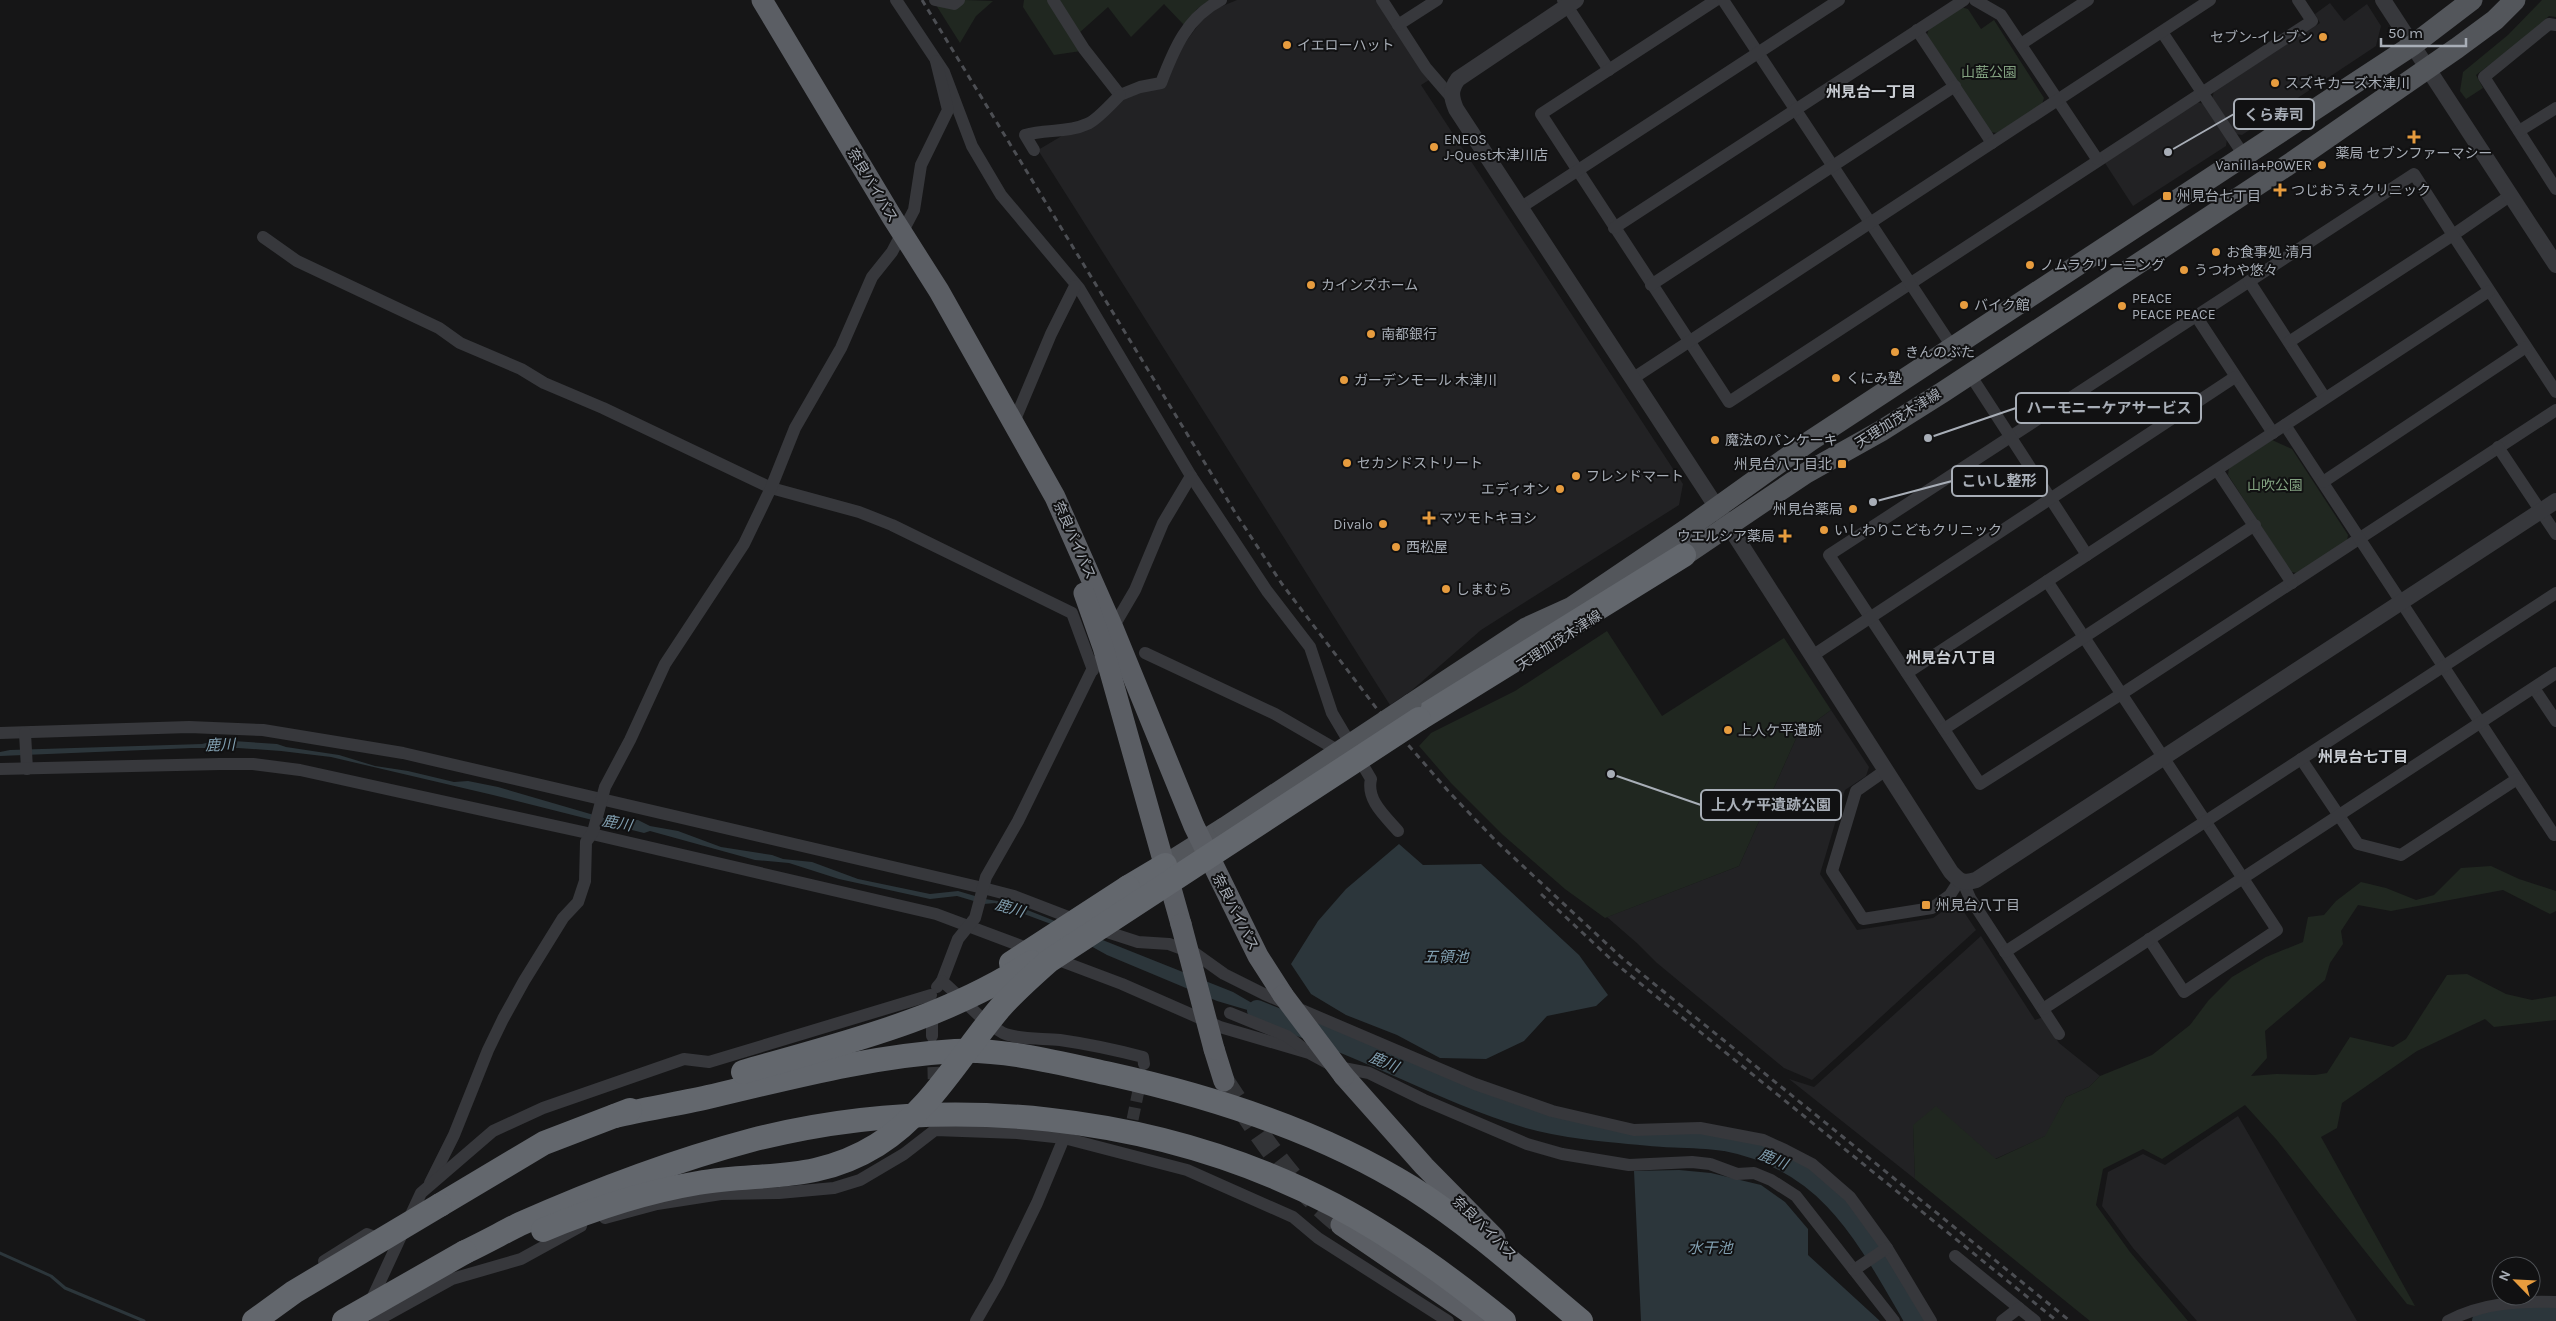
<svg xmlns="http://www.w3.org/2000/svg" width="2556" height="1321" font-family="Karla,'Noto Sans JP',sans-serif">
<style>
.built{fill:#222224}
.green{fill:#202720}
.water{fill:#2c363b}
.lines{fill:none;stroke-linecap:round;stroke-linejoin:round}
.stream{stroke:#2c363b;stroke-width:3}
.river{stroke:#2c363b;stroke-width:20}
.minor-tunnel{stroke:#333437;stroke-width:12;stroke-dasharray:12 6;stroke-linecap:butt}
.trunk-tunnel{stroke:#333437;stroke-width:21;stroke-dasharray:21 11;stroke-linecap:butt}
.minor{stroke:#37383c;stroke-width:12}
.tertiary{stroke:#37383c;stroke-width:16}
.primary{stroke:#53565b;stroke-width:21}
.trunk{stroke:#5b5e64;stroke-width:21}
.motorway{stroke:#63676d;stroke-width:24}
.rail{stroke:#4c4e53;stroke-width:3;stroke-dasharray:6 5;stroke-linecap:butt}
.primary-bridge{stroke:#53565b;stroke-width:21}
.trunk-bridge{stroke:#5b5e64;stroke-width:21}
.motorway-bridge{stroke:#63676d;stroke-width:24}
.poi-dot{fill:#e79c3e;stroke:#111112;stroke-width:2}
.labels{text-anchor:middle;stroke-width:4;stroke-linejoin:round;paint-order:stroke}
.poi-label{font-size:14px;fill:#a8aeb7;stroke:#111112;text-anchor:start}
.park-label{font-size:14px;fill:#82a180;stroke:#111112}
.street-label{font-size:14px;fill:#a8aeb7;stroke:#111112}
.neighbourhood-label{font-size:15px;font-weight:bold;fill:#c9cdd3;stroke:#111112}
.water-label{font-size:15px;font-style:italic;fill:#819fb0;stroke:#111112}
.leader{fill:none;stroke:#a8aeb7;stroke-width:2}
.callout-dot{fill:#a8aeb7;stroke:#111112;stroke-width:2}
.callout{fill:#111112;stroke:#a8aeb7;stroke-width:2}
.callout-label{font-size:15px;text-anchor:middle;font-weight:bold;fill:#a8aeb7}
</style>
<rect width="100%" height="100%" fill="#161617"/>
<g class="built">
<path d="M1237 0H1377L1429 80 1421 85 1683 484 1679 505 1481 630 1411 691 1390 705 1038 150 1126 98 1151 88 1208 12Z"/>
<path d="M2330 3 2344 21 2367 4 2381 26 2376 46 2242 135 2235 134 2212 99 2214 91 2320 23 2315 14Z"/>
<path d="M2197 102 2204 104 2227 139 2226 146 2133 206 2105 163Z"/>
<path d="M1831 710 1869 767 1866 776 1845 790 1820 874 1857 930 1933 918 1949 907 1962 909 1976 930 1812 1080 1784 1068 1657 963 1638 944 1607 917 1739 866 1798 734Z"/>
<path d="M1981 936 2035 1020 2043 1017 2059 1043 2100 1076 2089 1087 2066 1097 2046 1136 1995 1159 1913 1125 1915 1179 1789 1079 1814 1087Z"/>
<path d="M2238 1116 2357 1321H2197L2133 1248 2102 1206 2108 1172 2143 1154 2165 1165Z"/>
</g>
<g class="green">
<path d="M965 0 993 1 976 16 960 43 936 5Z"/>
<path d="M1024 0H1049L1081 51 1054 55 1023 7Z"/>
<path d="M1057 0H1210L1197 9 1184 25 1164 4 1131 37 1108 7 1079 33Z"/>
<path d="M2542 0H2556V17L2549 16 2524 39 2476 75 2483 88 2466 99 2460 91 2463 72 2508 35Z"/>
<path d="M1961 7 1968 9 1981 29 1994 20 2044 98 2042 104 1997 133 1990 132 1927 35 1929 28Z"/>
<path d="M2272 440 2292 449 2348 535 2347 541 2297 573 2291 572 2228 475 2229 468Z"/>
<path d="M1607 631 1662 716 1784 638 1831 710 1798 734 1739 866 1605 918 1565 889 1503 835 1451 783 1419 746 1431 733 1515 691Z"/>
<path d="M2491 866 2519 879 2556 891V911L2550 914 2503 890 2391 911 2358 905 2341 931 2343 944 2330 963 2325 980 2265 1031 2267 1058 2251 1076 2276 1074 2315 1075 2327 1073 2350 1037 2393 1047 2406 1039 2447 975 2467 974 2506 994 2532 1000 2556 996V1020L2494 1027 2485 1019 2417 1051 2342 1103 2337 1128 2321 1137 2415 1306 2407 1304 2276 1139 2245 1105 2162 1159 2143 1149 2103 1169 2096 1205 2130 1252 2188 1321H2090L1915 1179 1913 1125 1936 1106 1996 1159 2045 1136 2066 1097 2089 1087 2100 1076 2152 1055 2190 1025 2208 1001 2232 977 2266 957 2303 942 2308 917 2324 915 2336 901 2361 882 2386 888 2416 900 2434 895 2461 868Z"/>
</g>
<g class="water">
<path d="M218 740 277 744 286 747 339 755 375 766 408 771 454 782 468 781 498 787 611 820H638L650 826 678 831 721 847 772 855 783 859 812 862 858 879 930 894 958 891 985 899 1010 903 1233 992 1281 1020 1217 1001 1107 955 1051 924 995 903 984 904 957 896 930 899 839 879 789 863 755 860 650 831 644 833 493 795 331 757 281 751 238 748H192L0 756V752L10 750 202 744Z"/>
<path d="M1399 844 1423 865 1481 864 1579 955 1608 995 1596 1006 1547 1016 1524 1041 1486 1059 1440 1058 1397 1035 1346 1015 1311 994 1291 964 1318 921 1346 889Z"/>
<path d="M1679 1170 1711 1173 1761 1185 1785 1202 1808 1229V1255L1880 1321H1641L1634 1171Z"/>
</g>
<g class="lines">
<path class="stream" d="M0 1253 51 1276 65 1288 144 1321"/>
<g class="river">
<path d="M1257 1010C1288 1023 1320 1033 1350 1046 1408 1070 1464 1099 1524 1117 1568 1130 1618 1133 1664 1137 1684 1138 1706 1138 1725 1141 1830 1161 1866 1237 1915 1321"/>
<path d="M2482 1321 2506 1316 2556 1315"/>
</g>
<g class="minor-tunnel">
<path d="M933 1049 934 1091"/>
<path d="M1129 1137 1141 1078"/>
</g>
<path class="trunk-tunnel" d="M1224 1081C1260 1135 1290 1184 1341 1225"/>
<g class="minor">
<path d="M896 0 944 72 972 146 1001 195 1079 288 1191 476 1267 591 1310 647 1332 713 1371 779C1366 800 1385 816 1398 831"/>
<path d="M935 0 954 4 959 0"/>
<path d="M1053 0 1084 49 1120 95 1140 87 1161 83C1174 49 1187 17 1221 0"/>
<path d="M1382 0 1426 68 1451 97"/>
<path d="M1563 0 1609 70"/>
<path d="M1716 0 1541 114 1729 402 2312 21 2298 0"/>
<path d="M1723 0 1953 348"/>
<path d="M1975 0 2001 15 2097 159"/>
<path d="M1398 25 1437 0"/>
<path d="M2556 25 2549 24 2484 77 2556 189"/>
<path d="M1917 30 1992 143"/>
<path d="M2162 32 2245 157"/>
<path d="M2021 44 2088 0"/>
<path d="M2519 131 2556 108"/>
<path d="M1034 150 1025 135C1045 129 1068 133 1087 124 1096 121 1113 102 1120 95"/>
<path d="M2511 195 2453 235 2414 174 1829 555 1980 784 2123 693 2556 410"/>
<path d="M1520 208 1839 0"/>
<path d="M1614 228 1964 0"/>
<path d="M263 237 297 261 439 328 460 343 521 369 544 383 603 408 771 488 859 512 892 525 1072 613 1093 670"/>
<path d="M2249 281 2325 398"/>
<path d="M1651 285 1955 86"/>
<path d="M2196 316 2273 433"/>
<path d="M2289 342 2453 235 2556 392"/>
<path d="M1969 373 2087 555"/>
<path d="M1632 379 2210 0"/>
<path d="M1014 422 1051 334 1075 286"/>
<path d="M2285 425 2554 835 2556 834"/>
<path d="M2498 447 2556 534"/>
<path d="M2217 470 2292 583"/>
<path d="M2323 482 2526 347"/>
<path d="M2047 581 2277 930 2184 992 2149 939"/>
<path d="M1111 631 1135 590 1163 523 1191 476"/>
<path d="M1145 653 1275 714 1344 754"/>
<path d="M1812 656 2235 377"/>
<path d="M1907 673 2489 291"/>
<path d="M2534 688 2556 721"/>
<path d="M1944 729 2255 525"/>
<path d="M0 733 189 727 263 730 403 753 983 888 1014 896 1079 921"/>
<path d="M25 733 27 769"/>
<path d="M2301 759 2358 844 2401 855 2517 779"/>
<path d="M0 769 220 764H253L300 770 592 834 936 914 1032 950"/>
<path d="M1886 770 1856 791 1832 871 1863 919 1932 908 1950 895 1959 881"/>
<path d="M1963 882 1970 898 2059 1034"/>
<path d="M1098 929 1138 942 1169 944 1196 954 1224 974 1264 994 1475 1084 1552 1111 1634 1130 1700 1128 1763 1140 1785 1150 1812 1164 1850 1197 1887 1248 1931 1321"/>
<path d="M2005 952 2556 593"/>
<path d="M1053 958 1122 984 1220 1027 1309 1053 1333 1066 1369 1073 1424 1100 1527 1144 1562 1154 1629 1165 1692 1162 1710 1164 1737 1174 1754 1173 1771 1180 1796 1196 1894 1321"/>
<path d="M942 981 958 939 975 918 986 877 1018 821 1096 662"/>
<path d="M937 987 942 981C961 997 981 1021 1003 1033 1019 1040 1043 1038 1060 1040 1088 1044 1116 1050 1143 1057L1144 1064"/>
<path d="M2043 1009 2556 673"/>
<path d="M932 1010V1036"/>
<path d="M1230 1013 1287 1036 1303 1048"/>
<path d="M430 1183 454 1135 488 1050 503 1019 524 981 563 918 578 902 585 881 586 842 593 832 605 787 630 740 665 664 744 544 771 488 795 428 841 348 872 277 892 252 914 210 921 165 948 110 936 61"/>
<path d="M605 1218 657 1204 721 1194 779 1193 834 1188 860 1180 904 1154 935 1130 1017 1133 1064 1138 1187 1170 1293 1217 1318 1238 1448 1321"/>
<path d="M1955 1256 2035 1321"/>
<path d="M324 1261 367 1234 383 1240"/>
<path d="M1854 1270 1887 1248"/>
<path d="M370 1303 421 1193 493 1131 543 1108 684 1059 709 1062 931 995"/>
<path d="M376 1321 452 1279 521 1259 581 1226"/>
<path d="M976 1321 998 1283 1037 1203 1064 1138"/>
<path d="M2002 1321 2019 1308"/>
<path d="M2448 1321C2482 1303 2518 1301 2556 1302"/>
</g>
<g class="tertiary">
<path d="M1576 0 1458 79C1450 90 1451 97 1456 109L1729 526 1951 872C1959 881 1963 884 1976 880L2556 501"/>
<path d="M2383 0 2556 265"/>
</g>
<g class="primary">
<path d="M1670 565 1806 473 1881 431 1943 392 2285 167 2457 48 2495 20 2515 0"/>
<path d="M1411 704 1526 628 1572 607 1687 529 1810 441 2413 45 2472 0"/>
<path d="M1165 865 1224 828"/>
</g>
<g class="trunk">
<path d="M762 0 892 217 939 291 1055 497 1113 628 1194 826 1258 956 1283 995"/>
<path d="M1084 593 1103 647 1181 924"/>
<path d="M1214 1049 1224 1081"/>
<path d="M1344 1076 1424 1166 1495 1238"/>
<path d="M1341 1225 1481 1321"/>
</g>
<g class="motorway">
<path d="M1419 719 1684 555"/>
<path d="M1128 887 1165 865"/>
<path d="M615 1116C646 1109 677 1104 708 1097 789 1078 871 1056 955 1051 1006 1049 1060 1063 1110 1074 1214 1097 1321 1131 1412 1188 1473 1227 1526 1275 1581 1321"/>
<path d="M440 1205 544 1143 630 1110"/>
<path d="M465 1252C484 1243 502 1233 520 1224 594 1191 673 1161 752 1140 944 1091 1158 1113 1334 1205 1395 1237 1451 1278 1504 1321"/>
</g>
<g class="rail">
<path d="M922 0 1236 514 1282 584 1377 709 1449 792 1497 842 1621 957 2070 1321"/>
<path d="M1541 894 1615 963 2057 1321"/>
</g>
<path class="primary-bridge" d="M1224 828 1411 704"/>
<g class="trunk-bridge">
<path d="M1181 924 1214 1049"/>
<path d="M1283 995 1344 1076"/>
</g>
<g class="motorway-bridge">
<path d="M1011 963 1128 887"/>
<path d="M743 1072C847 1042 940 1021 1032 962"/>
<path d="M543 1230C593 1209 644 1192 698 1183 763 1172 816 1183 877 1145 929 1113 961 1054 1000 1008 1015 991 1032 976 1049 961L1419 719"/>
<path d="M254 1321 294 1292 440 1205"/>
<path d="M344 1321 465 1252"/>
</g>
</g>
<g class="poi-dot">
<circle cx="2323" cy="37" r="5"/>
<circle cx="1287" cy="45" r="5"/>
<circle cx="2275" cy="83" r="5"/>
<path d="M2411.5 129.5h5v5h5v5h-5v5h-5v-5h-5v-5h5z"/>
<circle cx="1434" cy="147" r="5"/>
<circle cx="2322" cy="165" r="5"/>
<path d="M2277.5 182.5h5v5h5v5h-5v5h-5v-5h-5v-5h5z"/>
<rect x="2162" y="191" width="10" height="10" rx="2.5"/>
<circle cx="2216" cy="252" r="5"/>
<circle cx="2030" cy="265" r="5"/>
<circle cx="2184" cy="270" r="5"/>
<circle cx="1311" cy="285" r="5"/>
<circle cx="1964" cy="305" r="5"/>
<circle cx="2122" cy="306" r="5"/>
<circle cx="1371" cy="334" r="5"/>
<circle cx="1895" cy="352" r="5"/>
<circle cx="1836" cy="378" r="5"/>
<circle cx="1344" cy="380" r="5"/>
<circle cx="1715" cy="440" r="5"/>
<circle cx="1347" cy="463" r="5"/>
<rect x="1837" y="459" width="10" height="10" rx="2.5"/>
<circle cx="1576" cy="476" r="5"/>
<circle cx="1560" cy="489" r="5"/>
<circle cx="1853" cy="509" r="5"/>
<path d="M1426.5 510.5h5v5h5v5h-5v5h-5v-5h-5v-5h5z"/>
<circle cx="1383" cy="524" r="5"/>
<circle cx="1824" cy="530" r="5"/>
<path d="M1782.5 528.5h5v5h5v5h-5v5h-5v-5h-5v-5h5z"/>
<circle cx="1396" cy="547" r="5"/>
<circle cx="1446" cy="589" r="5"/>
<circle cx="1728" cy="730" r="5"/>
<rect x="1921" y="900" width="10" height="10" rx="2.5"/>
</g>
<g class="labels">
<g class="poi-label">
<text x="2313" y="42" text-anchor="end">セブン-イレブン</text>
<text x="1297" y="50">イエローハット</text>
<text x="2285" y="88">スズキカーズ木津川</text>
<text x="1444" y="144">ENEOS<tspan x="1444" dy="16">J-Quest木津川店</tspan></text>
<text x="2414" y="158" text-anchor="middle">薬局 セブンファーマシー</text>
<text x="2312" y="170" text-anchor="end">Vanilla+POWER</text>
<text x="2291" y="195">つじおうえクリニック</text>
<text x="2177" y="201">州見台七丁目</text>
<text x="2226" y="257">お食事処 清月</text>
<text x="2040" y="270">ノムラクリーニング</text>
<text x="2194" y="275">うつわや悠々</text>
<text x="1321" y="290">カインズホーム</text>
<text x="2132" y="303">PEACE<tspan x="2132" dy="16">PEACE PEACE</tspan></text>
<text x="1974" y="310">バイク館</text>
<text x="1381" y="339">南都銀行</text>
<text x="1905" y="357">きんのぶた</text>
<text x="1846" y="383">くにみ塾</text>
<text x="1354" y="385">ガーデンモール 木津川</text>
<text x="1725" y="445">魔法のパンケーキ</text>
<text x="1357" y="468">セカンドストリート</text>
<text x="1832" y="469" text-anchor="end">州見台八丁目北</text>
<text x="1586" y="481">フレンドマート</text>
<text x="1550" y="494" text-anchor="end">エディオン</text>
<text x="1843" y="514" text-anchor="end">州見台薬局</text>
<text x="1439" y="523">マツモトキヨシ</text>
<text x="1373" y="529" text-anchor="end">Divalo</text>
<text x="1834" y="535">いしわりこどもクリニック</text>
<text x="1775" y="541" text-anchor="end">ウエルシア薬局</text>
<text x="1406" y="552">西松屋</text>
<text x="1456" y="594">しまむら</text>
<text x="1738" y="735">上人ケ平遺跡</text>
<text x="1936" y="910">州見台八丁目</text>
</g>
<g class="park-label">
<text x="1989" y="77">山藍公園</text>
<text x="2275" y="490">山吹公園</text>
</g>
<g class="street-label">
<text transform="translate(873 185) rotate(59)" y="5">奈良バイパス</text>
<text transform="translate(1898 418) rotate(-32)" y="5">天理加茂木津線</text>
<text transform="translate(1075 540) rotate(66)" y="5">奈良バイパス</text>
<text transform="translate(1559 640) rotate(-33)" y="5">天理加茂木津線</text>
<text transform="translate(1236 912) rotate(63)" y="5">奈良バイパス</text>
<text transform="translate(1485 1228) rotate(45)" y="5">奈良バイパス</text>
</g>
<g class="neighbourhood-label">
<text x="1871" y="97">州見台一丁目</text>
<text x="1951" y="663">州見台八丁目</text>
<text x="2363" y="762">州見台七丁目</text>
</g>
<g class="water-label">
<text transform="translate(220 745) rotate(-2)" y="5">鹿川</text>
<text transform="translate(617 823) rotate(10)" y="5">鹿川</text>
<text transform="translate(1010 908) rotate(17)" y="5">鹿川</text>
<text x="1446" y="962">五領池</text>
<text transform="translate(1384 1062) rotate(23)" y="5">鹿川</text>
<text transform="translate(1773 1159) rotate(22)" y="5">鹿川</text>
<text x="1710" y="1253">水干池</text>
</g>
</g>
<path class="leader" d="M2168 152L2234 114M1928 438L2016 408M1873 502L1952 481M1611 774L1701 805"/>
<g class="callout-dot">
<circle cx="2168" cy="152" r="5"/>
<circle cx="1928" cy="438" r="5"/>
<circle cx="1873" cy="502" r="5"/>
<circle cx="1611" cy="774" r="5"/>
</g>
<g class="callout">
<rect x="2234" y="99" width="80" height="30" rx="5"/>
<rect x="2016" y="393" width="185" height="30" rx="5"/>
<rect x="1952" y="466" width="95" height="30" rx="5"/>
<rect x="1701" y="790" width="140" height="30" rx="5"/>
</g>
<g class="callout-label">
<text x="2274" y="120">くら寿司</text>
<text x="2109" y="413">ハーモニーケアサービス</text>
<text x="1999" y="486">こいし整形</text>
<text x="1771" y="810">上人ケ平遺跡公園</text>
</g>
<g transform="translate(2516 1281) rotate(294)"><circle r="24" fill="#111112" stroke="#4d5054"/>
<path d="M0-4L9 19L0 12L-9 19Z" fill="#e79c3e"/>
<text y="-8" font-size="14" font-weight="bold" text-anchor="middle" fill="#a8aeb7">N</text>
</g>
<path d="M2381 38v8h85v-8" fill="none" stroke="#a8aeb7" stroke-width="2.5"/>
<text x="2388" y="38" font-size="15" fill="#a8aeb7" stroke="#111112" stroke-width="4" paint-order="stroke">50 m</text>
</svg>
